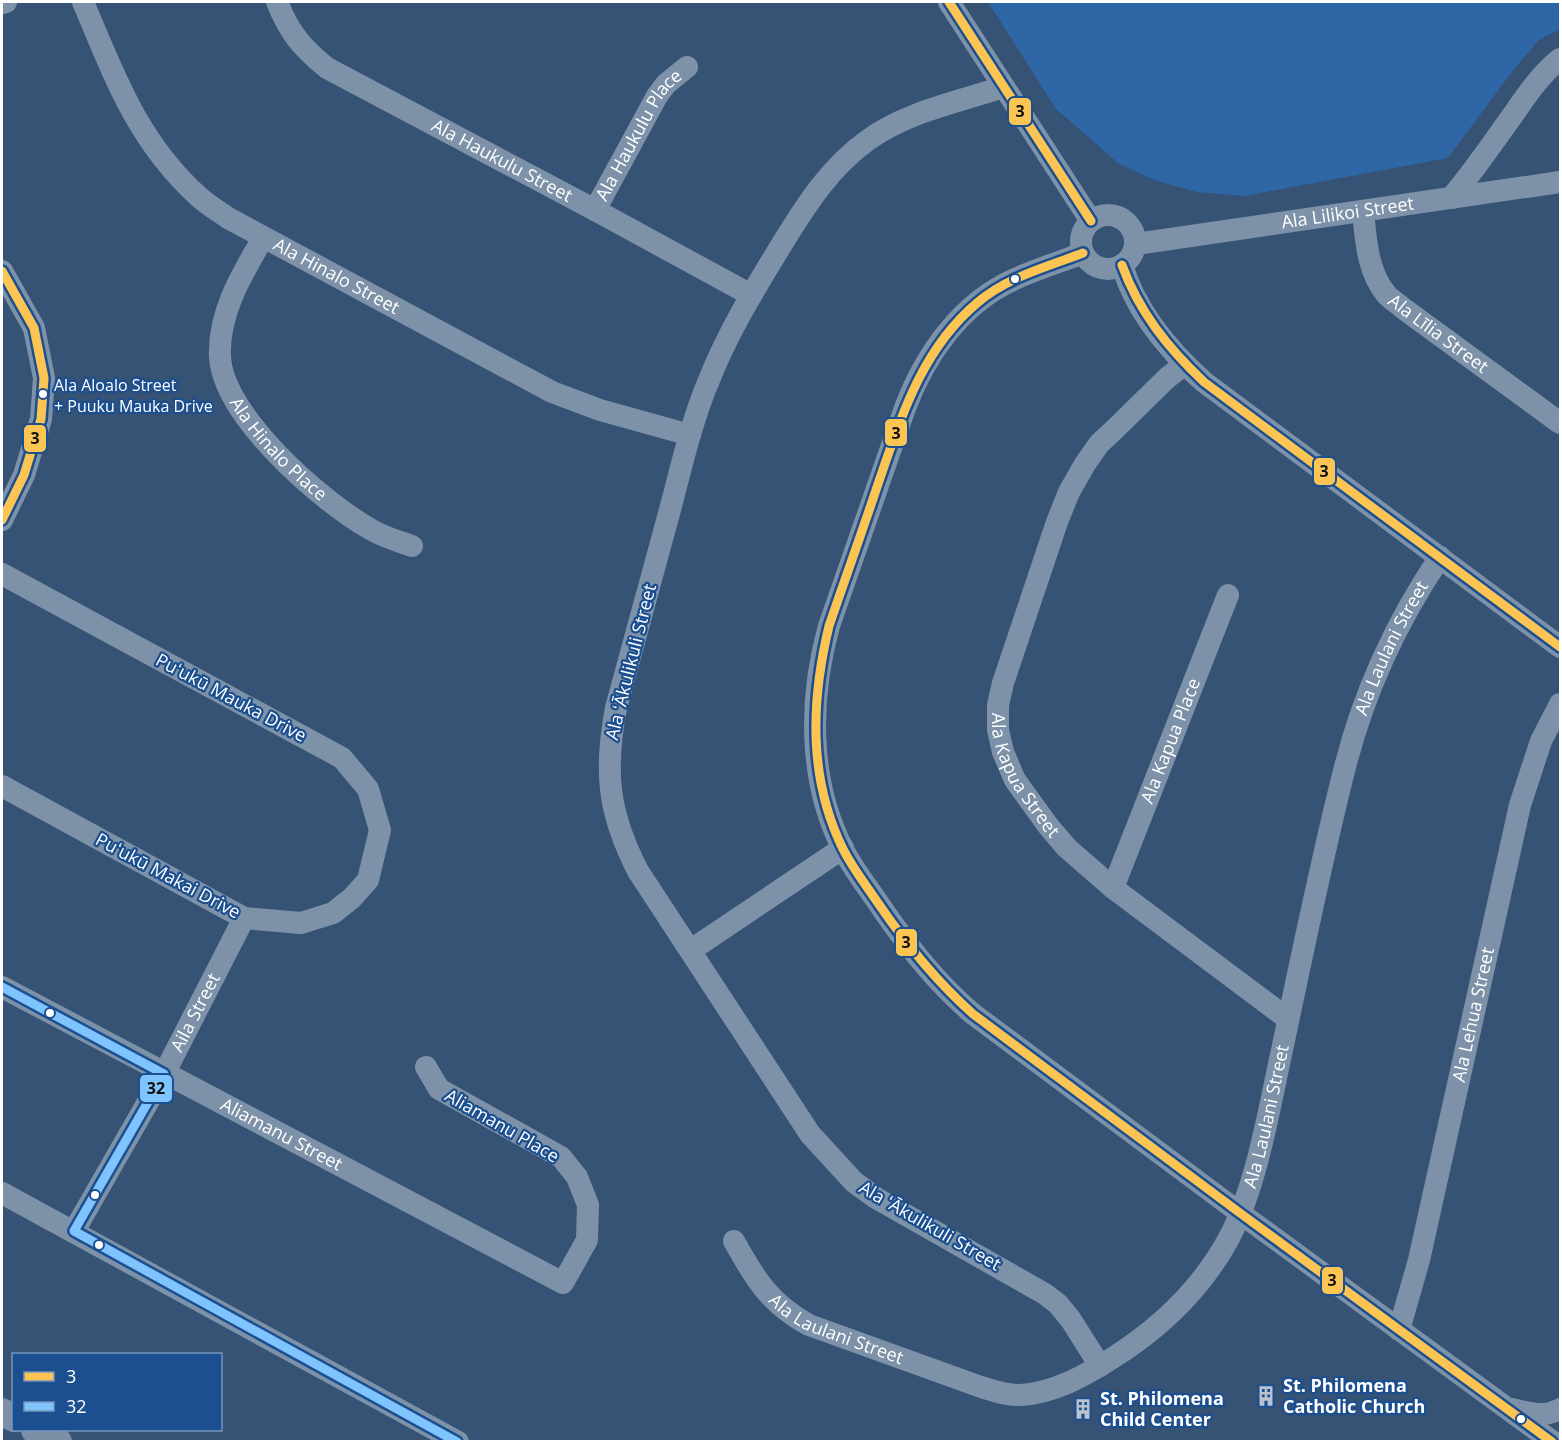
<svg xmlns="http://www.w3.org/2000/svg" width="1562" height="1443" font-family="'Open Sans',sans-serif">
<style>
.green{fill:#2f66a5}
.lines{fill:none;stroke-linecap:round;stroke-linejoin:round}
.minor{stroke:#7d92a8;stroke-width:22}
.major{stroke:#7d8ea7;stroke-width:28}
.bus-1-casing{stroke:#1b4f8f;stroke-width:14}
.bus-2-casing{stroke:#1b4f8f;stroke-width:14}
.bus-1{stroke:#fcc553;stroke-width:9}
.bus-2{stroke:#80c4ff;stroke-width:9}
.bus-dot{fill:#fff;stroke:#1b4f8f;stroke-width:2}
.labels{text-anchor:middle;stroke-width:4.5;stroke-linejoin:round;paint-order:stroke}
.bus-label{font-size:16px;fill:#fff;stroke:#1b4f8f;text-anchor:start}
.street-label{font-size:18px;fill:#fff;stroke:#1b4f8f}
.poi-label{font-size:18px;font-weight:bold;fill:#fff;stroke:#1b4f8f;text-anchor:start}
.line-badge{stroke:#1b4f8f;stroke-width:2}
.pale-badge-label{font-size:16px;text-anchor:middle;font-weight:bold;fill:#111}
</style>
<rect width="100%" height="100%" fill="#365274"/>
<path class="green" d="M988 2H1560V29L1539 40 1511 73 1448 158 1244 196 1197 192 1157 181 1119 164 1056 109Z"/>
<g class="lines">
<g class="minor">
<path id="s1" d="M83 2C114 75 137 141 199 197 208 205 218 211 228 218L552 392 600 410 690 435"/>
<path id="s2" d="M277 2C289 32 301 47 327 68L595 210 751 295"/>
<path d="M949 2 1091 221"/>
<path d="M2 3 6 2"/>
<path d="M1003 87C958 102 906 112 868 140 830 167 806 205 782 244 755 288 728 332 709 380 692 420 682 464 671 506 653 573 635 640 616 708 604 771 608 813 638 871L810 1134 854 1182 876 1198 1045 1294 1058 1304 1071 1320 1100 1366"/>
<path d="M1451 198C1474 171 1494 141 1515 112 1528 93 1542 73 1560 59"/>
<path id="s3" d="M595 210 657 96 666 84 687 67"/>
<path id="s4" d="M1363 212C1366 239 1367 271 1386 294 1391 300 1399 304 1404 309L1560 423"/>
<circle cx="1108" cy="242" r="27"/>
<path id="s5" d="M263 238C242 274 218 313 220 357 223 416 321 501 370 529 383 537 398 541 412 546"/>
<path id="s6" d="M1136 244 1560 182"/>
<path d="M1083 253C1060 262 1037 269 1015 279 961 303 925 355 905 408L829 626C809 698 808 781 843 849 854 871 870 890 883 910 910 949 937 983 973 1014L1240 1213 1553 1442"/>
<path d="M1122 265C1136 312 1168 350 1204 382L1560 647"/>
<path d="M2 271 34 328 44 378 41 419 24 475 2 520"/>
<path id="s7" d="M1185 364 1167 378 1116 428 1099 444 1085 464 1069 492 1057 522 1003 683 998 705V730L1003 752 1015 780 1049 827 1067 848 1113 888 1288 1019"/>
<path d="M2 574 342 758 368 789 380 830 368 880 352 898 333 913 301 923 244 918 2 786"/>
<path id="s8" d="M1113 888 1228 595"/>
<path d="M691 950 843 848"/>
<path id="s9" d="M2 987 563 1283 587 1240 588 1205 577 1177 561 1157 439 1089 426 1067"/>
<path d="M2 1193 458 1442"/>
<path id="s10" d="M74 1231 164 1074 244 918"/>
<path id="s11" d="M734 1241C755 1279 770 1304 809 1325L981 1387C994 1391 1008 1396 1021 1395 1054 1393 1084 1376 1111 1359 1159 1329 1202 1288 1229 1238 1257 1185 1269 1109 1282 1050 1302 956 1321 861 1345 767 1364 692 1397 621 1440 557"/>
<path id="s12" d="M1399 1330 1419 1260 1520 805 1541 741 1560 704"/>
<path d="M1512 1409C1529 1413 1544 1418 1560 1409"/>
</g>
<g class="major">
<path d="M2 1412 14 1418"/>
<path d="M35 1430 58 1442"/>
</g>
<g class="bus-1-casing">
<g id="bus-1">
<path d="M949 2 1091 221"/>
<path d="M1083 253C1047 267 1007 277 977 303 921 350 901 418 878 484 862 532 845 579 829 626 811 701 808 778 843 849 853 869 866 885 878 903 906 944 936 981 973 1014L1240 1213 1552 1442"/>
<path d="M1122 265C1139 312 1168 348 1204 382L1560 647"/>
<path d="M2 271 34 328 44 378 41 419 24 475 2 520"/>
</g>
</g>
<g class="bus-2-casing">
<path id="bus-2" d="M2 987 164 1074 74 1231 457 1442"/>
</g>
<use href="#bus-1" class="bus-1"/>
<use href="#bus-2" class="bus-2"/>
</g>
<defs>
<g id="building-bare" transform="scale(1.62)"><path d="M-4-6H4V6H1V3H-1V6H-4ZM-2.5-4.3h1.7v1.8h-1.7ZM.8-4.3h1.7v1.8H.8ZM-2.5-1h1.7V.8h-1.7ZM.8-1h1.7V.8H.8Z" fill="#b9c2ce" stroke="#1b4f8f" stroke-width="2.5" paint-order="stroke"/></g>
</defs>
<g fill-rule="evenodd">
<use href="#building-bare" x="1266" y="1396"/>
<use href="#building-bare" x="1083" y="1409"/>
</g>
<g class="bus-dot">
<circle cx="1015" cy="279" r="5"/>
<circle cx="43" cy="394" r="5"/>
<circle cx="50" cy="1013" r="5"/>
<circle cx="95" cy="1195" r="5"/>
<circle cx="99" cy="1245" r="5"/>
<circle cx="1521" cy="1419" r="5"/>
</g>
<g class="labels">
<g class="bus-label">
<text x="54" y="391">Ala Aloalo Street<tspan x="54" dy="21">+ Puuku Mauka Drive</tspan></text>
</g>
<g class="street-label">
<text dy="6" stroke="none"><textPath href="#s3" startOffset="87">Ala Haukulu Place</textPath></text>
<text dy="6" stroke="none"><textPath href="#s2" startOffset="282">Ala Haukulu Street</textPath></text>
<text dy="6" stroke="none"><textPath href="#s6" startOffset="214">Ala Lilikoi Street</textPath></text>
<text dy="6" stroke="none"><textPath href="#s1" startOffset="388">Ala Hinalo Street</textPath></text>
<text dy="6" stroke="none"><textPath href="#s4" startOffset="152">Ala Līlia Street</textPath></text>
<text dy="6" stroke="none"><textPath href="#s5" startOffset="240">Ala Hinalo Place</textPath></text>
<text dy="6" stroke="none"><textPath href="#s11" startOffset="1221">Ala Laulani Street</textPath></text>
<text transform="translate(631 662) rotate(-76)" y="6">Ala ʻĀkulikuli Street</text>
<text transform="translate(231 698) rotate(28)" y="6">Puʻukū Mauka Drive</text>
<text dy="6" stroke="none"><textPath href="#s8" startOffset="158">Ala Kapua Place</textPath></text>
<text dy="6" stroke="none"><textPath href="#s7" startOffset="476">Ala Kapua Street</textPath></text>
<text transform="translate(168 876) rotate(28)" y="6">Puʻukū Makai Drive</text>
<text dy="6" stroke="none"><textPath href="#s10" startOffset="250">Aila Street</textPath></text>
<text dy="6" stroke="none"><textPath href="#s12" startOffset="324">Ala Lehua Street</textPath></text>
<text dy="6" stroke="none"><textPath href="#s11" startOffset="735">Ala Laulani Street</textPath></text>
<text transform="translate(502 1126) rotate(30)" y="6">Aliamanu Place</text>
<text dy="6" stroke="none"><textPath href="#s9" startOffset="316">Aliamanu Street</textPath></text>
<text transform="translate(930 1226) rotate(30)" y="6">Ala ʻĀkulikuli Street</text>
<text dy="6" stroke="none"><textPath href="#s11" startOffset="141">Ala Laulani Street</textPath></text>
</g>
<g class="poi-label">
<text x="1283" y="1392">St. Philomena<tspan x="1283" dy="21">Catholic Church</tspan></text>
<text x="1100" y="1405">St. Philomena<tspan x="1100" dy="21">Child Center</tspan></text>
</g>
</g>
<g class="line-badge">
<rect x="1008" y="97" width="24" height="29" rx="6" fill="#fcc553"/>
<rect x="884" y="418" width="24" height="29" rx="6" fill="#fcc553"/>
<rect x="23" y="424" width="24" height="29" rx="6" fill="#fcc553"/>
<rect x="1313" y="457" width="23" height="29" rx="6" fill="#fcc553"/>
<rect x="895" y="928" width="23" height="29" rx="6" fill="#fcc553"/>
<rect x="139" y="1074" width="34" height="29" rx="6" fill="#80c4ff"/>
<rect x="1321" y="1266" width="23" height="29" rx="6" fill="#fcc553"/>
</g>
<g class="pale-badge-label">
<text x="1020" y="117">3</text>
<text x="896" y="439">3</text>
<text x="35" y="444">3</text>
<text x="1324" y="477">3</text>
<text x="906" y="948">3</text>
<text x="156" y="1094">32</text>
<text x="1332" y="1286">3</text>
</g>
<rect width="1562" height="1443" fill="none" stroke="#ffffff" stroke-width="6"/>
<rect x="12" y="1353" width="210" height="78" fill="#1b4f8f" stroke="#7695bc" stroke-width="1.5"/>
<rect x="24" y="1372" width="30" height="9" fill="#fcc553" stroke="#7695bc" stroke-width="1.5"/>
<text x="66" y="1383" font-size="18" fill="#ffffff">3</text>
<rect x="24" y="1402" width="30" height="9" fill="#80c4ff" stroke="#7695bc" stroke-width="1.5"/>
<text x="66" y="1413" font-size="18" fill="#ffffff">32</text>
</svg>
